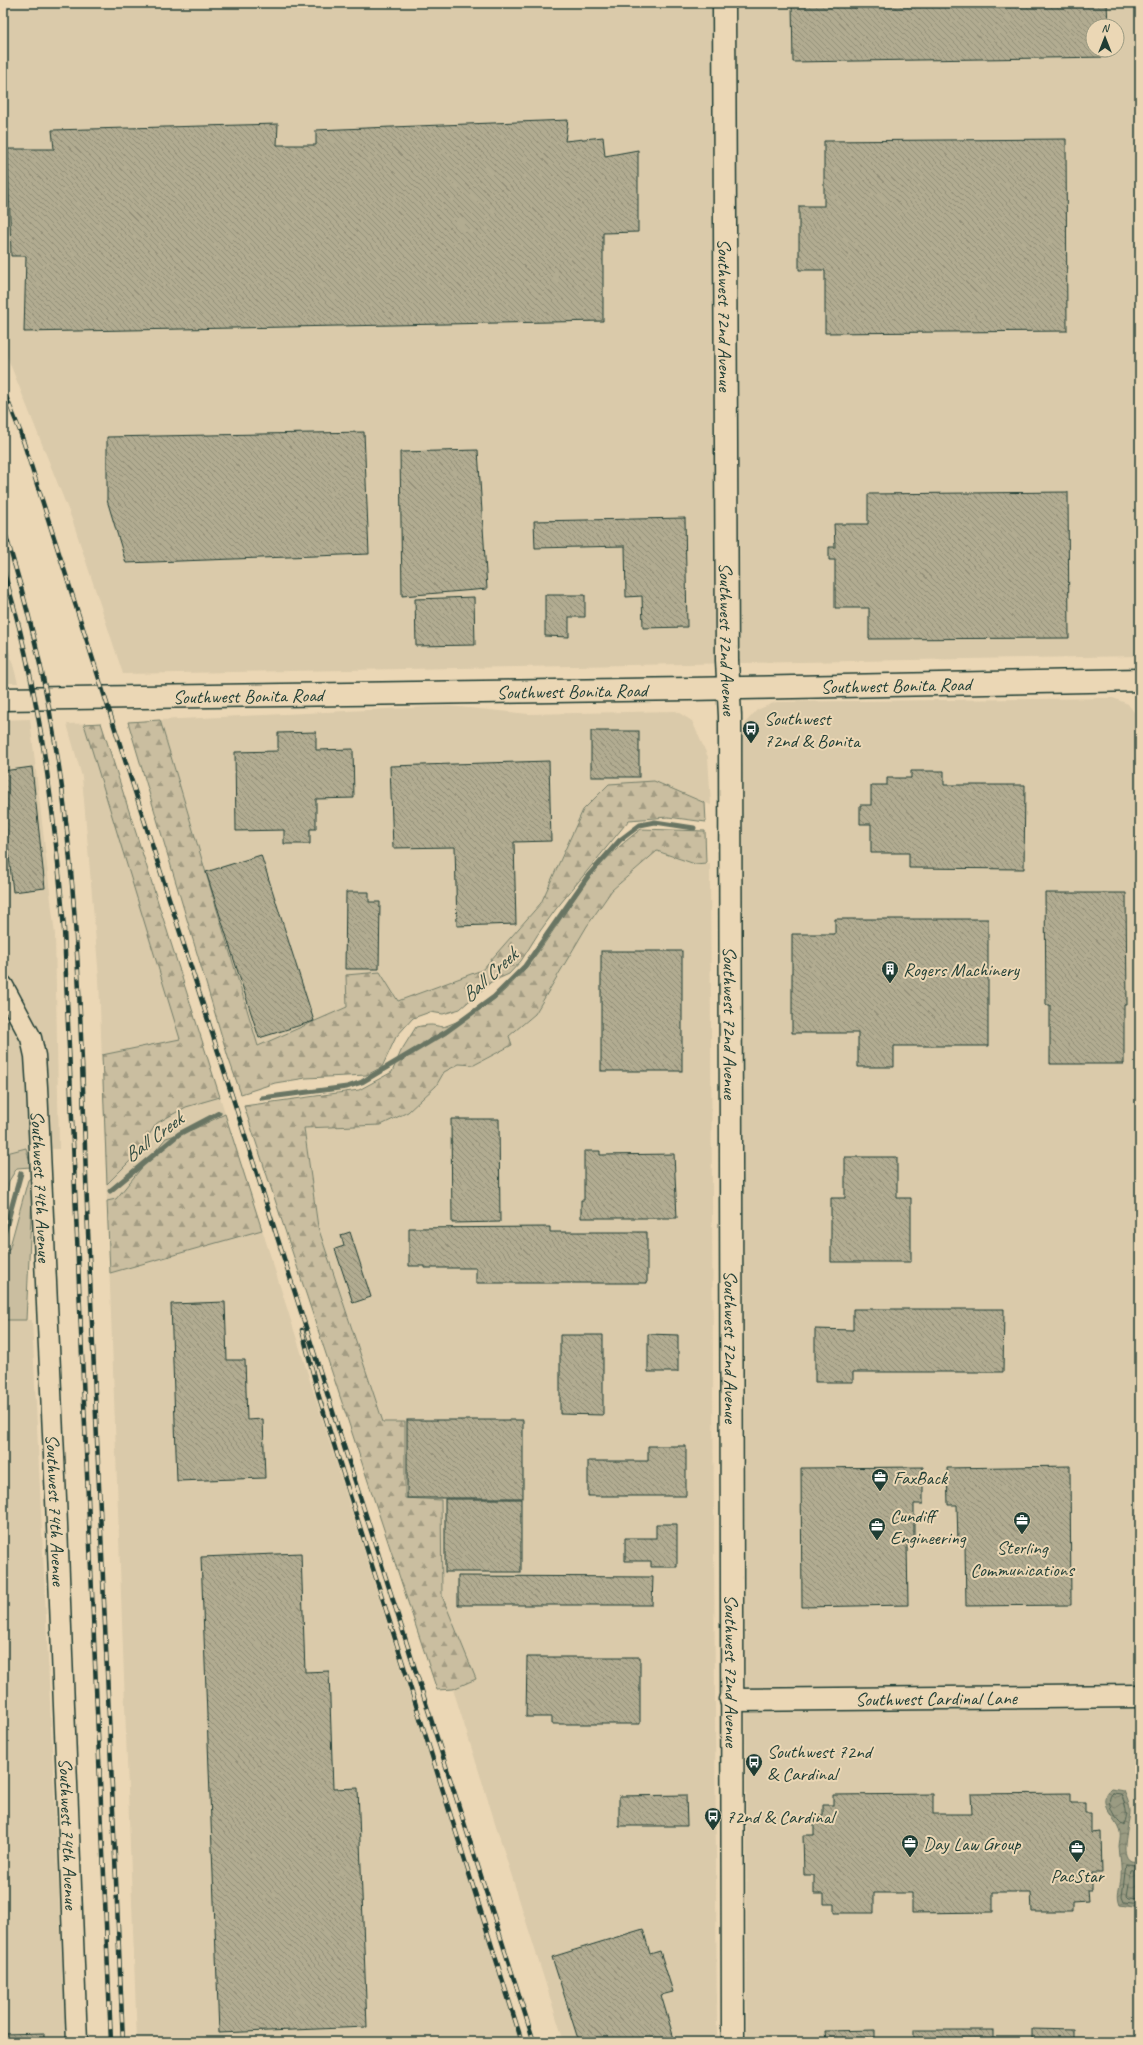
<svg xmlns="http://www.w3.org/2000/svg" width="1143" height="2045" font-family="Caveat,sans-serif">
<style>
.built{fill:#dacaaa;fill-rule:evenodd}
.grass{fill:#cabea0;stroke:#747e6a}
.forest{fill:url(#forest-firs);stroke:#747e6a}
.water{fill:url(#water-waves);stroke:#697563}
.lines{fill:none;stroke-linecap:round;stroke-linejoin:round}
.shore{stroke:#506353;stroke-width:1}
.stream{stroke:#697563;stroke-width:5}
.building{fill:url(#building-back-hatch);stroke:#1f3d34}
.minor-casing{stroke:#1f3d34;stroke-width:23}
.tertiary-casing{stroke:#1f3d34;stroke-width:25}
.secondary-casing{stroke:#1f3d34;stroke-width:25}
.minor{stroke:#ebd7b5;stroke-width:20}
.tertiary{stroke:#ebd7b5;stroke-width:22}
.secondary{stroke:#ebd7b5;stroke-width:22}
.rail-casing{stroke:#1f3d34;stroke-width:4.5}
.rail{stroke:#ebd7b5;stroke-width:3;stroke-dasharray:9;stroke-linecap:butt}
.labels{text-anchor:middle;stroke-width:4;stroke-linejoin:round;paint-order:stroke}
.street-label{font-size:19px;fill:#1f3d34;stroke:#ebd7b5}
.poi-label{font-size:19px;fill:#1f3d34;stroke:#ebd7b5;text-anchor:start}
.water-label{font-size:20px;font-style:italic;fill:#314b40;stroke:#ebd7b5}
</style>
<defs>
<pattern id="forest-firs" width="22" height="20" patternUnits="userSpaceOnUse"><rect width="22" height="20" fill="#cabea0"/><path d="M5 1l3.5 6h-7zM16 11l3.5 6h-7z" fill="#a39c83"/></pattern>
<pattern id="water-waves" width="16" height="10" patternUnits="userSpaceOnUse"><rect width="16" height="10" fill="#9a9b82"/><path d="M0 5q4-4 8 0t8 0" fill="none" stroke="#7d806b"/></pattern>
<pattern id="building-back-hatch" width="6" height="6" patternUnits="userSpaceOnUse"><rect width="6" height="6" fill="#b2ac91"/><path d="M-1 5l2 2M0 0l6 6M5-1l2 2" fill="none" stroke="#908d77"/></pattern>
</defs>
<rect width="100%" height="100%" fill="#ebd7b5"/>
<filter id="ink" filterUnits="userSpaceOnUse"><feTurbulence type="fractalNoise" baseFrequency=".025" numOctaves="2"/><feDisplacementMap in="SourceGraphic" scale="8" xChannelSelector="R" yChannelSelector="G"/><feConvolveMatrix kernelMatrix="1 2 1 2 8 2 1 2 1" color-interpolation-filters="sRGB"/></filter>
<g filter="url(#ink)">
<g class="built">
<path d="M3 3H1140V656L123 674 73 522 3 346ZM1093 26H1117V50H1093Z"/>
<path d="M3 629 18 683H3Z"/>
<path d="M1113 698 1128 704 1139 719 1140 2042H747L742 738 746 722 757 710 776 702Z"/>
<path d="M449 706 529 714 676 711 692 721 708 757 711 805 654 781 583 810 541 903 482 970 398 1001 346 976 347 1007 258 1047 160 720Z"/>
<path d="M30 719 55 935 59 1149 26 1148 3 1154V720Z"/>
<path d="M101 723 220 1097 520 2042H137L99 978 82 777 67 724Z"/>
<path d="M657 851 695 864 710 863 717 2042H564L453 1689 476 1679 442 1596 441 1500 405 1498V1423L383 1422 318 1227 304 1128 381 1125 408 1112 436 1086 444 1072 459 1064 474 1065 512 1046 509 1036 535 1014 587 926 612 890Z"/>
<path d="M3 1320H32L66 2042H3Z"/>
</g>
<g class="grass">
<path d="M26 1148 31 1167 17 1168 9 1181 3 1216V1154Z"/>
<path d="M33 1176 26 1320H3V1252L9 1250 28 1180Z"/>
</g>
<g class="forest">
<path d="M160 720 258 1046 347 1007 346 975 380 972 398 1001 482 970 541 903 583 810 609 784 654 781 705 803 706 822 668 817 629 820 556 909 538 934 521 961 509 974 491 982 460 1009 443 1014 430 1012 413 1018 396 1037 382 1067 367 1075 306 1078 275 1083 241 1094 228 1057 128 722Z"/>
<path d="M101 723 220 1097 186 1107 157 1123 135 1156 107 1184 102 1055 180 1039 84 724Z"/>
<path d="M641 829 705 831 706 863 695 864 657 851 612 890 587 926 535 1014 509 1036 512 1045 474 1065 459 1064 444 1072 436 1086 408 1112 381 1125 304 1128 318 1227 383 1422H405V1498L441 1500 442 1596 476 1679 453 1689 437 1690 244 1106 359 1090 392 1072 401 1051 416 1027C421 1026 426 1025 431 1025 436 1025 442 1028 446 1026 515 1002 544 942 583 886 599 864 620 845 641 829Z"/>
<path d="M225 1114 262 1230 110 1273 107 1201 116 1199 166 1138 194 1129Z"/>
</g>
<path class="water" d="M1111 1789 1124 1791C1127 1798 1130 1805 1130 1812 1130 1823 1118 1855 1131 1861 1134 1862 1137 1860 1140 1862V1908L1120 1905C1116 1895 1120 1888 1121 1878 1122 1867 1120 1858 1119 1847 1119 1842 1121 1837 1120 1832 1117 1818 1094 1803 1111 1789Z"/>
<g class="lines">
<g class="shore">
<path d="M1113 1793 1121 1794C1125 1803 1129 1816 1124 1825 1116 1821 1103 1801 1113 1793Z"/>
<path d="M1140 1865 1126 1864 1122 1897 1124 1902 1140 1904"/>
<path d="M1140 1870 1131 1871 1127 1896 1129 1898 1140 1899"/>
</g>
<g class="stream">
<path d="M262 1098 347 1087 362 1082 446 1032 494 997 525 966 588 876 620 840 640 825 655 822 694 828"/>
<path d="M110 1191 179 1134 219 1113"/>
<path d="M3 1238 21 1173"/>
</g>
</g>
<g class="building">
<path d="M239 3H318V4L239 6Z"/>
<path d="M792 3H1107L1108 26H1093V50H1108V57L793 62Z"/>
<path d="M568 120 565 141 603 137 605 156 638 150V232L603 233V321L24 332 26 256H11L8 149H54L52 130 278 124 277 145H316V130Z"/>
<path d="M1066 139 1067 331 825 333V270H799V206H824V141Z"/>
<path d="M364 432 369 554 126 563 107 500V437Z"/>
<path d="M478 450 487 589 402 596 400 452Z"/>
<path d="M1068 492 1069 638 869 639V608H835V560H829V547H835L834 524H868V494Z"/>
<path d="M685 518 687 627 643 628 642 596 626 597 625 546 535 548 534 521Z"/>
<path d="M545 595H585V617H569V637L545 636Z"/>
<path d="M474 597 475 645 416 646 415 599Z"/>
<rect x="591" y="731" width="48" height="46"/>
<path d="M316 732V750L353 749 354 798 316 799V829H310V844H284V830L236 831 235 752 278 751V733Z"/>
<path d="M549 761 551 841 514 842 516 924 457 926 455 847 393 848 390 766Z"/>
<path d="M32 767 45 888 13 892 3 803V771Z"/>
<path d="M911 771H944V785H1025L1024 869 909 868V853H871V824H860V805H871V785H887V778H911Z"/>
<path d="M261 855 314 1021 259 1038 206 872Z"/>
<path d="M346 892H369V902H380L379 969H345Z"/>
<path d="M1045 893H1126L1127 1005H1124V1064H1050V1005H1046Z"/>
<path d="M835 919H988V1046H894V1067H858V1033H792V934H835Z"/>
<rect x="601" y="951" width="81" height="120"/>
<path d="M451 1119H499L500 1222 452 1223Z"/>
<path d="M584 1151H600V1155L674 1154 677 1218H581V1200H584Z"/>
<path d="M845 1157H897V1198H911V1262H831V1198H845Z"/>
<path d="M550 1227V1232H647V1283H476V1268H425V1266H409V1228Z"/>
<path d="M350 1232 371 1297 353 1303 335 1249 344 1246 341 1235Z"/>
<path d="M225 1302 227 1360H245L247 1420 263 1419 265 1478 177 1481 171 1304Z"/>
<path d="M853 1309H1004L1003 1372H853V1382H815V1329L853 1330Z"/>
<path d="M648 1334 678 1335V1372H648Z"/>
<path d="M560 1335H603V1415L560 1414Z"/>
<rect x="407" y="1420" width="116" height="78"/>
<path d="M648 1446H686V1496H588V1461H648Z"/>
<path d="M1070 1466 1071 1605 966 1606 965 1545H958L957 1505H948L947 1468Z"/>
<path d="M923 1467V1504H914V1544H907L908 1605 802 1607 801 1468Z"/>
<rect x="445" y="1499" width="76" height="73"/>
<path d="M656 1524H677V1567H651V1561H625V1538H656Z"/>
<path d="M301 1553 305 1672 329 1671 333 1789 358 1788 367 2027 219 2033 201 1557Z"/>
<path d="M458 1576 653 1577 652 1605H458Z"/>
<path d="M527 1657H640V1724H552V1717H526Z"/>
<path d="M1071 1793V1803H1085V1813H1091V1833L1101 1832 1102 1873H1092V1891H1087L1088 1901 1072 1902V1912H1032L1031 1892H993V1912L912 1913V1893H874V1913H834V1904H824V1894H814V1875H804L803 1835H814V1815H823V1805H833V1795L933 1794V1814H972L971 1794Z"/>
<path d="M686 1795 687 1826H619V1796Z"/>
<path d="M643 1929 650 1954 660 1951 673 1992 661 1995 675 2042H579L552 1957Z"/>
<path d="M1032 2029 1073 2030V2038H1083V2042H1032Z"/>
<path d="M875 2030V2042H826L825 2031Z"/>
<rect x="914" y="2030" width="80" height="12"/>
<path d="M44 2033V2042H3V2034Z"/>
</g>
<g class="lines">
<g class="minor-casing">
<g id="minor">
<path id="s1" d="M3 986 31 1038 35 1056 37 1087 56 1499 77 2042"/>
</g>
</g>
<g class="tertiary-casing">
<g id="tertiary">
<path id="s2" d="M731 1700 1140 1696"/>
</g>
</g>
<g class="secondary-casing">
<g id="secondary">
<path id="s3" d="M724 3 727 660 730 716 733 2042"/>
<path id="s4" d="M3 699 689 689 1140 680"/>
</g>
</g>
<use href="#minor" class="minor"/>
<use href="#tertiary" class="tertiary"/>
<use href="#secondary" class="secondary"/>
<g class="rail-casing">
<g id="rail">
<path d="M3 389 20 431 534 2042"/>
<path d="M3 527C30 611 50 699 62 788 81 934 82 1083 88 1231 100 1501 111 1772 123 2042"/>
<path d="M3 569C39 686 54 807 64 929L111 2042"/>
<path d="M302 1330 319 1397 522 2042"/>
</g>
</g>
<use href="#rail" class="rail"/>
</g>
</g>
<defs>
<g id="bus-pin" transform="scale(0.9)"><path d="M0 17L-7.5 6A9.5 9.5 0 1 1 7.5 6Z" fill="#1f3d34" stroke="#ebd7b5"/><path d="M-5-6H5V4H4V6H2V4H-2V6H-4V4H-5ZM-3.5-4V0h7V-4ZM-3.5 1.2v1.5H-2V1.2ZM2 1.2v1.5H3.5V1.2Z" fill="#fff"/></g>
<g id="building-pin" transform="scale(0.9)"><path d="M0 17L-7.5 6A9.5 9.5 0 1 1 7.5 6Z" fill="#1f3d34" stroke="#ebd7b5"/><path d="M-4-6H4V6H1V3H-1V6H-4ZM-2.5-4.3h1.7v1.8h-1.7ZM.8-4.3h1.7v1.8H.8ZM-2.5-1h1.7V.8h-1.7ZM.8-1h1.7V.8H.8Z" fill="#fff"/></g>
<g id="office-pin" transform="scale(0.9)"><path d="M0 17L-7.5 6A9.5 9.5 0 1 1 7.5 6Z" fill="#1f3d34" stroke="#ebd7b5"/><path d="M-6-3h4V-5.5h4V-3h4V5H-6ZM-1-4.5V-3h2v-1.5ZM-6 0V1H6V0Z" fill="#fff"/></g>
</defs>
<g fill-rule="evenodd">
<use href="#bus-pin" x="751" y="729"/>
<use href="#building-pin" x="890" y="969"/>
<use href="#office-pin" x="880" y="1477"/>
<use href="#office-pin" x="1022" y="1520"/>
<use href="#office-pin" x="877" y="1526"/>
<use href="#bus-pin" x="754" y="1762"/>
<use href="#bus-pin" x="713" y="1816"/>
<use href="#office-pin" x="910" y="1843"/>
<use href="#office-pin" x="1077" y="1848"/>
</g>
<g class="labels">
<g class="street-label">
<text dy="7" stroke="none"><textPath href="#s3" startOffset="312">Southwest 72nd Avenue</textPath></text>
<text dy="7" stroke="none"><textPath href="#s3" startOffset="636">Southwest 72nd Avenue</textPath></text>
<text dy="7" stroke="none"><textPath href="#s4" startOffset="893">Southwest Bonita Road</textPath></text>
<text dy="7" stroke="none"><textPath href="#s4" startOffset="569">Southwest Bonita Road</textPath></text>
<text dy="7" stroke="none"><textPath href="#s4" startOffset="245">Southwest Bonita Road</textPath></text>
<text dy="7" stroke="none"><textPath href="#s3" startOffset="1020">Southwest 72nd Avenue</textPath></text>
<text dy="7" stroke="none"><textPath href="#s1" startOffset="208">Southwest 74th Avenue</textPath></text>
<text dy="7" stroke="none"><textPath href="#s3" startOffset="1344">Southwest 72nd Avenue</textPath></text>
<text dy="7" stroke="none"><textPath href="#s1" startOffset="532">Southwest 74th Avenue</textPath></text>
<text dy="7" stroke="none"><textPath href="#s3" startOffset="1668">Southwest 72nd Avenue</textPath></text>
<text dy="7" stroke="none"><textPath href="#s2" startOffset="205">Southwest Cardinal Lane</textPath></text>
<text dy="7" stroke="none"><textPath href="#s1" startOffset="856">Southwest 74th Avenue</textPath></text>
</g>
<g class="poi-label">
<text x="764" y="725">Southwest<tspan x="764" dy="22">72nd &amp; Bonita</tspan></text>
<text x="903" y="976">Rogers Machinery</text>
<text x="893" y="1484">FaxBack</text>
<text x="890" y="1522">Cundiff<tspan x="890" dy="22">Engineering</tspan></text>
<text x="1022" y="1554" text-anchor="middle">Sterling<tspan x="1022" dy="22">Communications</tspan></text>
<text x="767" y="1758">Southwest 72nd<tspan x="767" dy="22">&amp; Cardinal</tspan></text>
<text x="726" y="1823">72nd &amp; Cardinal</text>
<text x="923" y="1850">Day Law Group</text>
<text x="1077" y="1882" text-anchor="middle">PacStar</text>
</g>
<g class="water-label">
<text transform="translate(489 975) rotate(-43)" y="7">Ball Creek</text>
<text transform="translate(153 1137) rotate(-37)" y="7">Ball Creek</text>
</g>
</g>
<rect width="1143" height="2045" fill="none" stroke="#ebd7b5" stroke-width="16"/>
<rect x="8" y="8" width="1127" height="2029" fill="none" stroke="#1f3d34" stroke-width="1.5" filter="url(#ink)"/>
<g transform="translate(1105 38)"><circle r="19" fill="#ebd7b5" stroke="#999981"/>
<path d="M0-3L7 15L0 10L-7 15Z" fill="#1f3d34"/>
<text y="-6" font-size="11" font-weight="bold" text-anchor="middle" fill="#1f3d34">N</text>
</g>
</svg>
